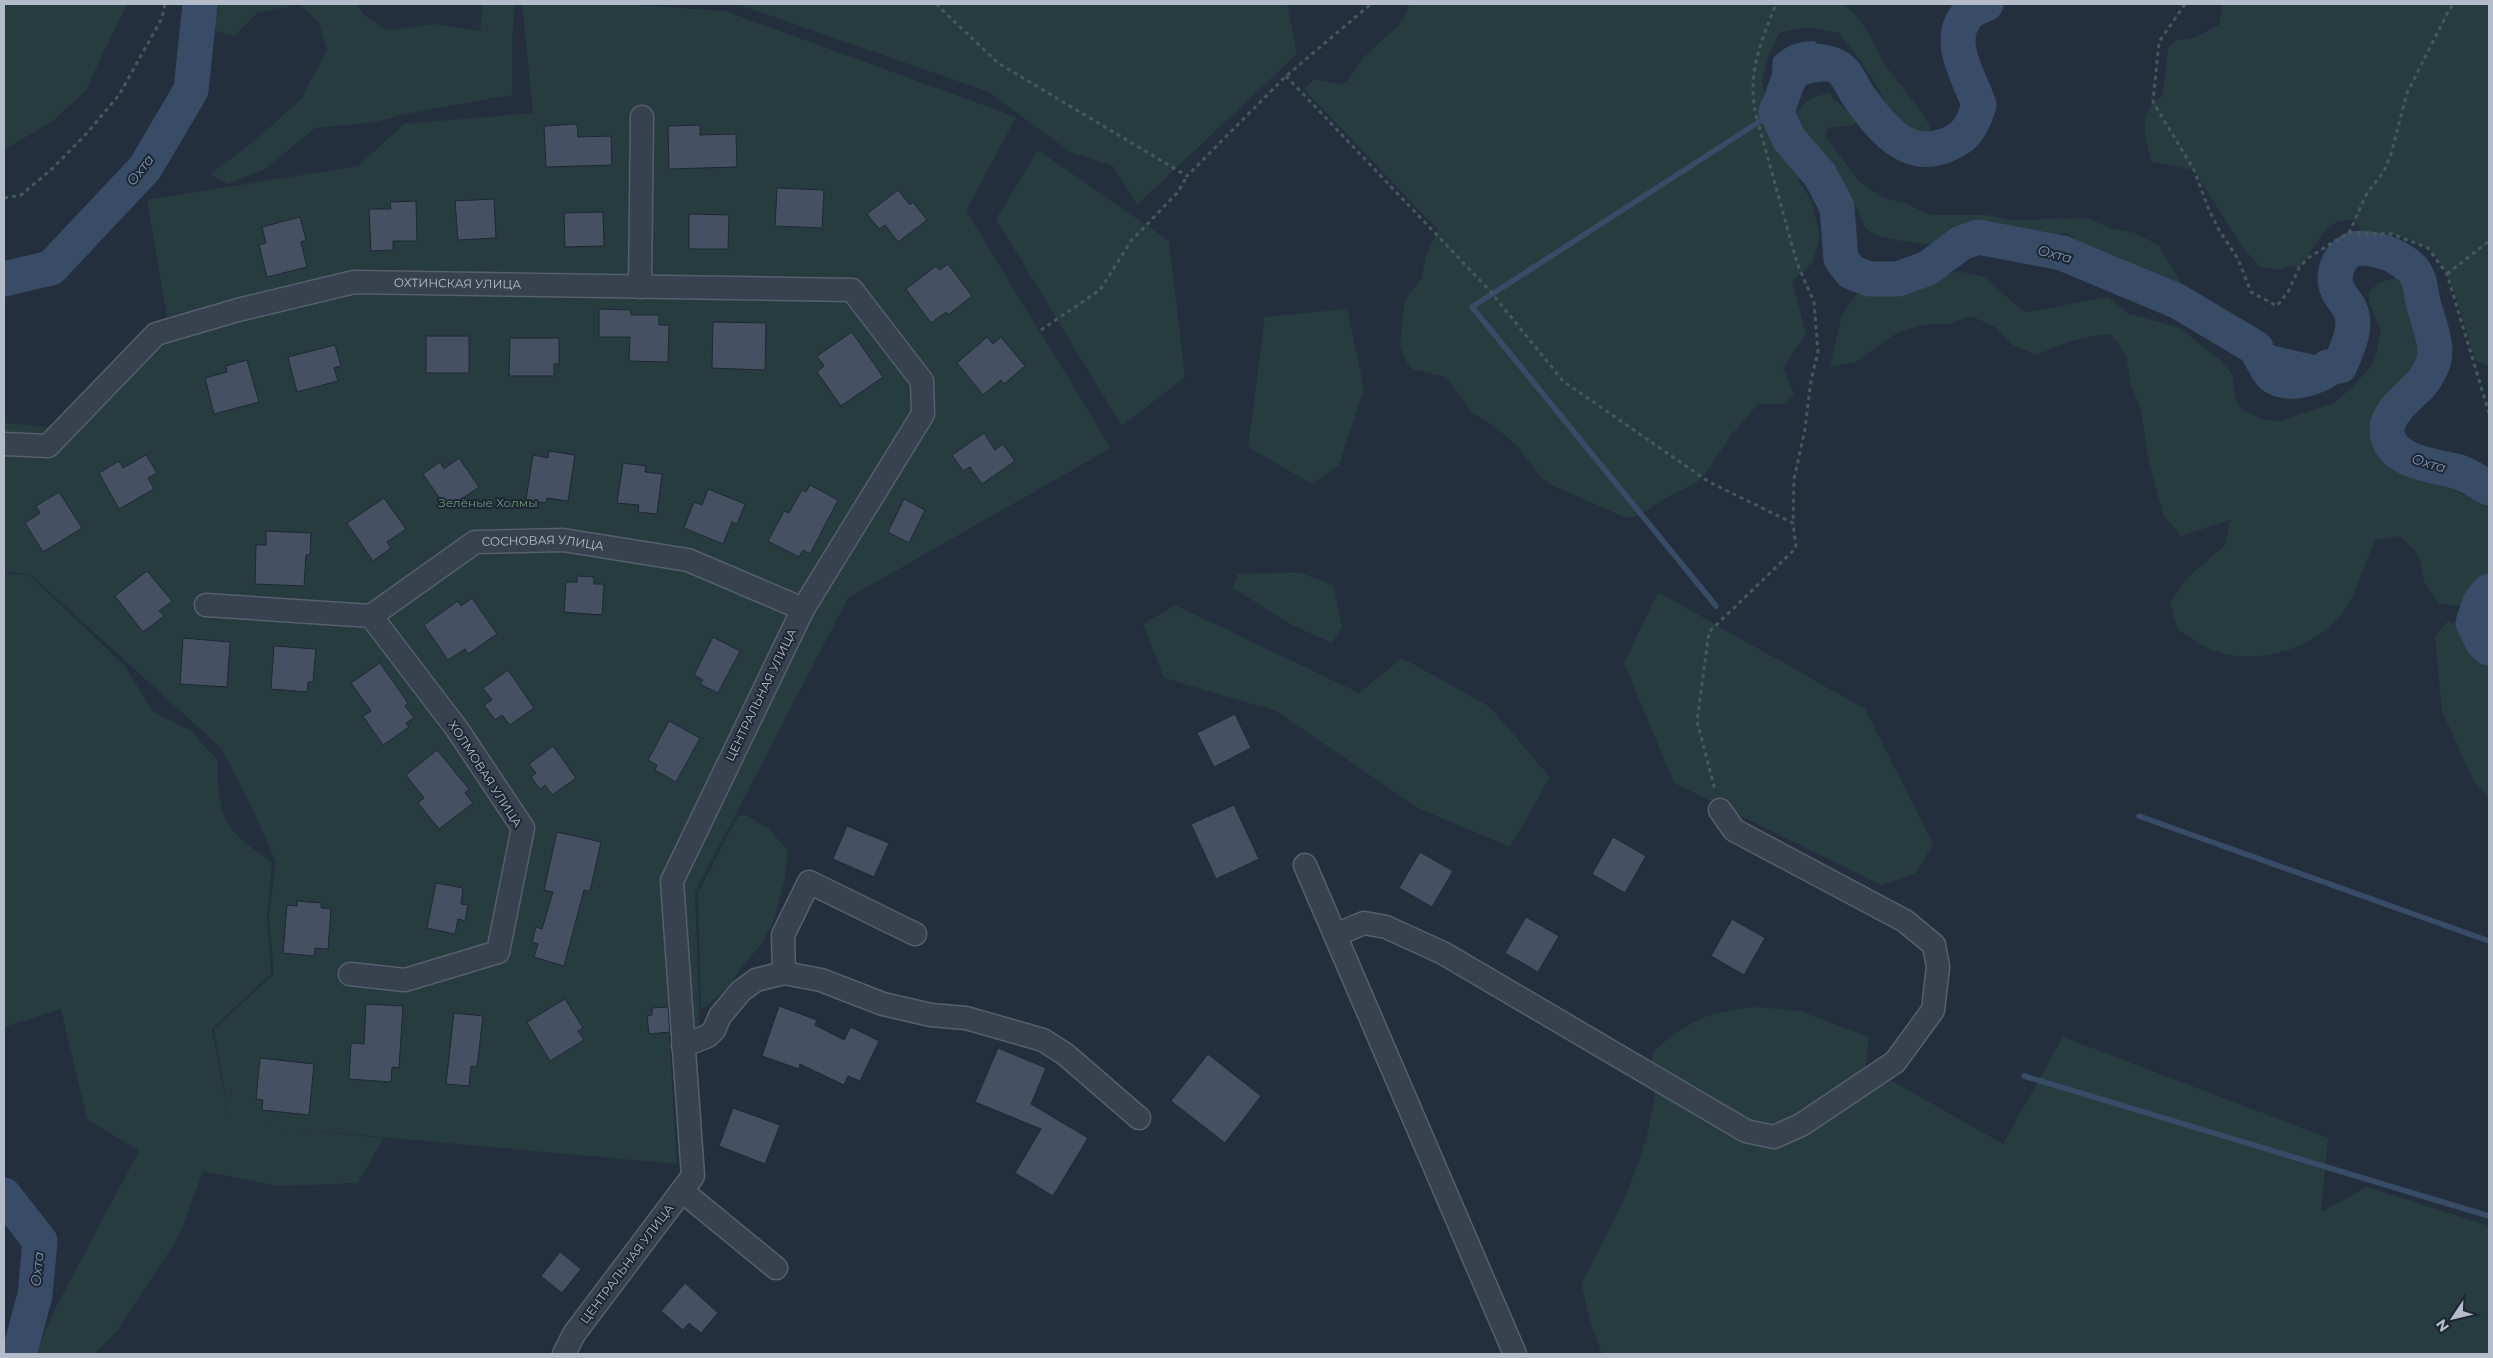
<svg xmlns="http://www.w3.org/2000/svg" width="2493" height="1358" font-family="Montserrat,sans-serif">
<style>
.green{fill:#263c3f}
.water{fill:#394c67}
.lines{fill:none;stroke-linecap:round;stroke-linejoin:round}
.stream{stroke:#394c67;stroke-width:5.5}
.river{stroke:#394c67;stroke-width:35}
.building{fill:#455162;stroke:#1f2835}
.minor-casing{stroke:#565f6c;stroke-width:25}
.path{stroke:#44595c;stroke-width:3;stroke-dasharray:4 4;stroke-linecap:butt}
.minor{stroke:#38414e;stroke-width:22}
.labels{text-anchor:middle;stroke-width:4;stroke-linejoin:round;paint-order:stroke}
.street-label{font-size:12px;fill:#b4bcc9;stroke:#1d2633}
.park-label{font-size:12px;fill:#6b9a76;stroke:#1d2633}
.water-label{font-size:14px;font-style:italic;fill:#7c92b1;stroke:#1d2633}
</style>
<rect width="100%" height="100%" fill="#242f3e"/>
<g class="green">
<path d="M4 4H127L85 91 53 121 4 150Z"/>
<path d="M219 4H357L363 14 388 31 433 24 480 31 483 4H515L512 40V95L405 114 376 122 315 128 265 169 228 184 210 174 256 140 301 99 327 50 319 23 299 4 257 13 235 36 213 30Z"/>
<path d="M522 4H626L725 11 1016 117 966 211 1111 448 848 598 695 892 700 1030 669 1034 677 1164 230 1123 383 1138 358 1183 278 1186 203 1171 179 1236 117 1331 94 1354H36L54 1311 139 1151 87 1119 61 1009 4 1027V574L29 575 125 666 153 712 191 731 218 761C217 819 225 831 272 862L267 917 271 974 212 1029 229 1120 214 1029 274 974 269 917 276 862 249 801 220 747 30 574 4 572V423L48 427 167 316 147 200 358 166 404 124 533 113Z"/>
<path d="M737 4H1287L1297 54 1137 205 1113 166 1070 152 989 92Z"/>
<path d="M1409 4H1844C1868 25 1871 41 1887 67 1902 90 1923 108 1933 134L1926 145C1915 141 1901 136 1892 127 1885 119 1888 110 1884 101 1876 80 1853 51 1839 33 1818 28 1800 25 1779 34L1768 57 1762 81 1768 119 1789 151 1801 185 1811 199 1820 237 1812 263 1792 281 1806 334 1783 368 1794 394 1783 404H1758L1732 434 1705 474 1696 483 1662 500 1640 515 1627 518 1553 486 1542 478 1516 445 1495 427 1472 412 1446 377 1412 369 1404 358 1400 344 1405 300 1421 279 1427 253 1438 230 1304 89 1314 79 1340 84 1347 81 1363 58 1403 21Z"/>
<path d="M2223 4H2489V366L2475 360C2466 332 2451 264 2427 248 2408 235 2386 234 2364 234L2354 220C2348 220 2342 220 2337 222 2323 226 2310 256 2299 268L2288 265 2280 270 2259 266 2241 245 2194 170 2151 162C2145 135 2136 114 2163 95L2168 48 2176 40 2194 38 2219 25Z"/>
<path d="M1829 93C1838 104 1848 110 1856 121L1854 125 1828 128 1825 137 1859 181 1881 197 1907 204 1930 215H1986L2010 220 2087 218 2110 228 2135 233 2158 245 2187 292C2145 276 2103 260 2067 233L2040 236 1967 233C1960 239 1953 245 1944 245 1928 245 1877 240 1867 229 1862 223 1860 212 1855 205 1835 173 1808 152 1797 112 1806 100 1814 96 1829 93Z"/>
<path d="M1038 150 1169 241 1185 377 1122 426 996 219Z"/>
<path d="M1958 271 1984 277 2024 312C2052 309 2079 301 2108 297L2129 314 2178 327 2220 360 2232 374 2236 401 2243 411 2266 420 2279 421 2332 404 2353 387 2370 367 2376 356 2381 330 2370 305 2368 293 2377 284 2401 275C2408 287 2408 299 2412 312 2414 317 2417 321 2418 326 2424 375 2396 391 2373 429 2374 434 2373 443 2375 449 2386 470 2420 482 2441 480L2463 495 2476 494 2489 508V573L2473 594 2469 607 2439 604 2424 582 2419 556 2401 536 2375 540C2366 560 2355 598 2342 614 2310 654 2237 672 2194 640 2190 637 2182 633 2179 629 2174 622 2173 611 2170 603L2184 581 2225 545 2230 520 2181 536 2164 516 2149 463 2141 410 2131 385 2126 356 2111 334C2084 336 2062 343 2037 355L2014 346 1995 327 1971 316 1948 324 1922 325 1897 333 1855 362 1830 367 1842 314 1857 294 1885 296Z"/>
<path d="M1347 309 1364 388 1339 465 1312 484 1248 447 1265 317Z"/>
<path d="M1299 572 1333 585 1342 627 1332 643 1292 625 1233 588 1238 574Z"/>
<path d="M1658 592 1865 709 1933 844 1915 874 1881 885 1674 783 1624 663Z"/>
<path d="M1175 605 1359 693 1402 658 1490 707 1550 777 1510 847 1418 808 1276 711 1164 678 1143 624Z"/>
<path d="M2448 621 2463 628 2489 658V797L2474 782 2442 711 2435 637Z"/>
<path d="M746 815 769 829 788 851 785 878 774 920 768 932 761 945 742 966 728 988 701 1010 698 893 738 816Z"/>
<path d="M1754 1007 1800 1011 1869 1037 1866 1066 2003 1144 2063 1037 2328 1138 2321 1212 2367 1187 2489 1226V1354H1602L1592 1327 1581 1284C1611 1227 1643 1170 1653 1106 1656 1089 1652 1069 1652 1052 1689 1021 1705 1012 1754 1007Z"/>
</g>
<g class="water">
<path d="M1814 41 1843 62 1857 93C1852 89 1846 84 1840 83 1828 79 1804 82 1795 92 1788 100 1785 113 1781 124 1771 105 1771 79 1773 58 1787 45 1795 42 1814 41Z"/>
<path d="M2215 323C2235 323 2248 337 2268 344 2275 346 2322 358 2327 356 2339 352 2345 343 2352 333L2359 348C2357 355 2356 367 2351 373 2333 393 2293 407 2267 393 2252 385 2246 363 2236 350 2229 341 2222 332 2215 323Z"/>
</g>
<g class="lines">
<g class="stream">
<path d="M1716 606 1472 307 1776 111"/>
<path d="M2139 816 2489 941"/>
<path d="M2024 1076 2489 1216"/>
</g>
<g class="river">
<path d="M1986 4C1981 6 1973 9 1969 13 1943 39 1970 78 1979 105 1972 127 1966 138 1944 146 1904 161 1878 123 1857 94 1853 87 1849 78 1843 71 1834 62 1816 59 1804 63 1786 70 1785 97 1776 111L1789 139 1820 175 1837 207 1841 259 1851 272 1869 279H1898L1928 268 1961 243 1978 237 2062 253 2177 301 2256 348"/>
<path d="M4 279 51 268 145 168 191 90 200 4"/>
<path d="M2328 367 2340 366C2346 350 2356 332 2352 315 2350 304 2338 296 2336 285 2332 271 2342 249 2359 248 2370 248 2389 252 2399 259 2413 267 2419 274 2421 291 2423 314 2443 345 2431 368 2428 373 2425 380 2421 384 2408 398 2379 417 2389 440 2400 465 2437 465 2459 472 2470 476 2480 483 2489 488"/>
<path d="M2489 591 2480 602 2473 623 2483 643 2489 648"/>
<path d="M4 1195 40 1241 35 1295 21 1347 16 1354"/>
</g>
</g>
<g class="building">
<path d="M577 124 578 137 611 136 612 165 546 167 544 126Z"/>
<path d="M700 125V135L736 134 737 167 669 169 668 126Z"/>
<path d="M777 188 824 190 822 228 775 226Z"/>
<path d="M898 190 910 205 913 202 927 220 898 242 885 225 879 229 867 214Z"/>
<path d="M494 199 496 238 458 240 455 201Z"/>
<path d="M416 201 417 241H393V250L371 251 369 209H391L390 202Z"/>
<path d="M603 212 604 246 565 247 564 213Z"/>
<path d="M689 214 729 215 728 249H689Z"/>
<path d="M300 217 306 240 301 242 307 267 267 277 259 245 266 243 262 227Z"/>
<path d="M948 264 972 296 948 315 946 312 931 323 906 289 936 266 939 270Z"/>
<path d="M599 309 631 310V315H659V325H669L668 362 629 361 630 337H599Z"/>
<path d="M713 322 766 323 765 370 712 368Z"/>
<path d="M852 332 883 377 841 406 817 372 824 366 817 356Z"/>
<rect x="426" y="336" width="43" height="37"/>
<path d="M987 337 993 344 1001 337 1025 366 1004 384 1001 380 983 395 957 363Z"/>
<path d="M510 338H559V364H554V376H509Z"/>
<path d="M335 345 341 366 334 368 338 381 297 392 288 357Z"/>
<path d="M247 360 259 402 214 414 205 378 227 372 226 366Z"/>
<path d="M984 433 995 450 1003 444 1015 461 982 484 970 467 963 471 952 455Z"/>
<path d="M549 451 575 455 568 501 547 498 546 503 526 500 533 455 548 458Z"/>
<path d="M146 455 157 473 148 478 154 489 119 509 99 473 119 461 123 468Z"/>
<path d="M459 458 479 487 447 509 423 474 440 462 444 469Z"/>
<path d="M623 463 646 466 645 472 662 474 657 514 638 512 639 505 617 503Z"/>
<path d="M810 485 838 500 810 554 803 550 799 557 768 541 784 511 789 513 802 490 806 492Z"/>
<path d="M708 489 745 504 737 524 732 522 723 544 684 528 694 502 702 505Z"/>
<path d="M59 492 82 528 43 552 25 523 40 513 36 506Z"/>
<path d="M384 498 406 529 387 542 391 548 373 561 347 523Z"/>
<path d="M904 499 925 510 909 543 888 532Z"/>
<path d="M266 531 311 533 310 555H306L304 586 255 584 256 545H266Z"/>
<path d="M147 571 172 601 159 611 164 616 143 632 115 596Z"/>
<path d="M577 576 594 577V584H604L602 615 564 612 566 582H577Z"/>
<path d="M472 598 497 634 468 654 465 649 448 660 424 625 458 601 461 606Z"/>
<path d="M713 637 740 651 718 693 700 684 703 680 694 675Z"/>
<path d="M183 638 230 642 227 687 180 684Z"/>
<path d="M274 646 316 649 313 682H308L307 692 271 689Z"/>
<path d="M380 663 408 703 405 706 414 718 406 723 409 727 383 745 363 716 371 711 351 683Z"/>
<path d="M508 670 534 708 510 725 502 715 495 720 484 705 492 700 483 688Z"/>
<path d="M1235 714 1251 748 1214 767 1197 733Z"/>
<path d="M669 721 700 738 676 782 655 770 657 765 648 760Z"/>
<path d="M553 746 576 778 552 795 545 785 540 789 531 777 536 773 529 764Z"/>
<path d="M437 750 469 789 465 793 473 803 439 829 418 803 424 798 406 775Z"/>
<path d="M1234 805 1259 859 1216 879 1191 824Z"/>
<path d="M847 826 889 843 874 877 833 859Z"/>
<path d="M557 832 601 842 590 891 584 890 564 966 534 957 538 944 532 942 536 927 542 929 553 892 544 890Z"/>
<path d="M1613 837 1646 856 1625 893 1592 874Z"/>
<path d="M1420 852 1453 871 1432 907 1399 888Z"/>
<path d="M436 883 463 888 461 904 468 905 465 921 458 919 455 934 427 928Z"/>
<path d="M297 901 321 903V908L331 909 328 949 315 948 314 956 283 953 287 905 297 906Z"/>
<path d="M1526 917 1559 936 1538 972 1505 953Z"/>
<path d="M1732 919 1765 938 1744 975 1711 956Z"/>
<path d="M565 999 583 1028 578 1031 584 1040 550 1061 527 1022Z"/>
<path d="M366 1004 403 1006 399 1068 392 1067 391 1082 349 1079 351 1043 364 1044Z"/>
<path d="M779 1006 817 1020 815 1025 844 1040 851 1027 879 1041 860 1081 848 1076 844 1085 800 1064 799 1069 762 1056Z"/>
<path d="M668 1007 670 1032 649 1034 647 1016 652 1015V1008Z"/>
<path d="M454 1013 483 1016 477 1067 471 1066 469 1086 446 1084Z"/>
<path d="M998 1048 1046 1068 1031 1104 1088 1138 1053 1196 1015 1173 1041 1129 975 1102Z"/>
<path d="M1208 1054 1261 1096 1225 1143 1171 1101Z"/>
<path d="M260 1058 314 1064 309 1115 262 1110 263 1100 256 1099Z"/>
<path d="M733 1108 780 1125 765 1164 719 1146Z"/>
<path d="M560 1252 581 1269 562 1293 541 1276Z"/>
<path d="M685 1283 718 1313 701 1333 689 1323 683 1330 661 1311Z"/>
</g>
<g class="lines">
<g class="minor-casing">
<g id="minor">
<path d="M640 287 642 117"/>
<path id="s1" d="M4 444 48 446 156 334 238 310 354 282 852 290 922 381 923 414 803 609 672 881 693 1176 574 1334 564 1354"/>
<path id="s2" d="M206 605 371 616 475 542 563 540 688 560 803 609"/>
<path d="M1305 865 1515 1354"/>
<path d="M1335 935 1364 923 1386 927 1443 953 1746 1131 1774 1137 1801 1125 1895 1062 1933 1010 1938 967 1934 945 1905 921 1734 830 1720 810"/>
<path d="M784 973 783 935 809 882 915 934"/>
<path d="M350 974 405 980 498 952 523 828 457 729 371 616"/>
<path d="M683 1046 708 1036 714 1030 720 1016 741 991 756 980 784 973 821 980 883 1004 931 1015 966 1018 1043 1040 1065 1054 1139 1118"/>
<path d="M682 1191 776 1268"/>
</g>
</g>
<g class="path">
<path d="M936 4 998 63 1187 176 1286 76 1371 4"/>
<path d="M2185 4 2159 42 2153 102 2194 170 2209 210 2219 230 2238 259 2251 292 2277 306 2288 292 2299 268 2308 258 2348 233 2392 234 2428 248 2447 274 2489 413"/>
<path d="M1286 76 1490 291 1563 381 1709 482 1793 523 1796 548 1709 632 1697 721 1715 790"/>
<path d="M1757 119C1746 77 1760 43 1776 4"/>
<path d="M1759 126 1797 263 1814 302 1818 352 1811 380 1805 429 1794 479 1793 523"/>
<path d="M4 198 21 195 53 168 87 133 119 95 162 18 165 4"/>
<path d="M2349 233 2366 195 2384 171 2391 154 2407 93 2449 10 2454 4"/>
<path d="M2447 274 2489 241"/>
<path d="M1041 330 1100 290 1131 241 1178 192 1187 176"/>
</g>
<use href="#minor" class="minor"/>
</g>
<g class="labels">
<g class="street-label">
<text dy="4" stroke="none"><textPath href="#s1" startOffset="508">ОХТИНСКАЯ УЛИЦА</textPath></text>
<text dy="4" stroke="none"><textPath href="#s2" startOffset="361">СОСНОВАЯ УЛИЦА</textPath></text>
<text transform="translate(761 695) rotate(-64)" y="4">ЦЕНТРАЛЬНАЯ УЛИЦА</text>
<text transform="translate(485 774) rotate(57)" y="4">ХОЛМОВАЯ УЛИЦА</text>
<text transform="translate(627 1264) rotate(-53)" y="4">ЦЕНТРАЛЬНАЯ УЛИЦА</text>
</g>
<g class="park-label">
<text x="488" y="507">Зелёные Холмы</text>
</g>
<g class="water-label">
<text transform="translate(140 170) rotate(-52)" y="5">Охта</text>
<text transform="translate(2055 254) rotate(15)" y="5">Охта</text>
<text transform="translate(2429 463) rotate(17)" y="5">Охта</text>
<text transform="translate(37 1269) rotate(-84)" y="5">Охта</text>
</g>
</g>
<rect width="2493" height="1358" fill="none" stroke="#b4bcc9" stroke-width="10"/>
<g transform="translate(2453 1318) rotate(235)" stroke="#1d2633" stroke-width="4" paint-order="stroke">
<path d="M0-4L9 19L0 12L-9 19Z" fill="#b4bcc9"/>
<text y="-8" font-size="14" font-weight="bold" text-anchor="middle" fill="#b4bcc9">N</text>
</g>
</svg>
